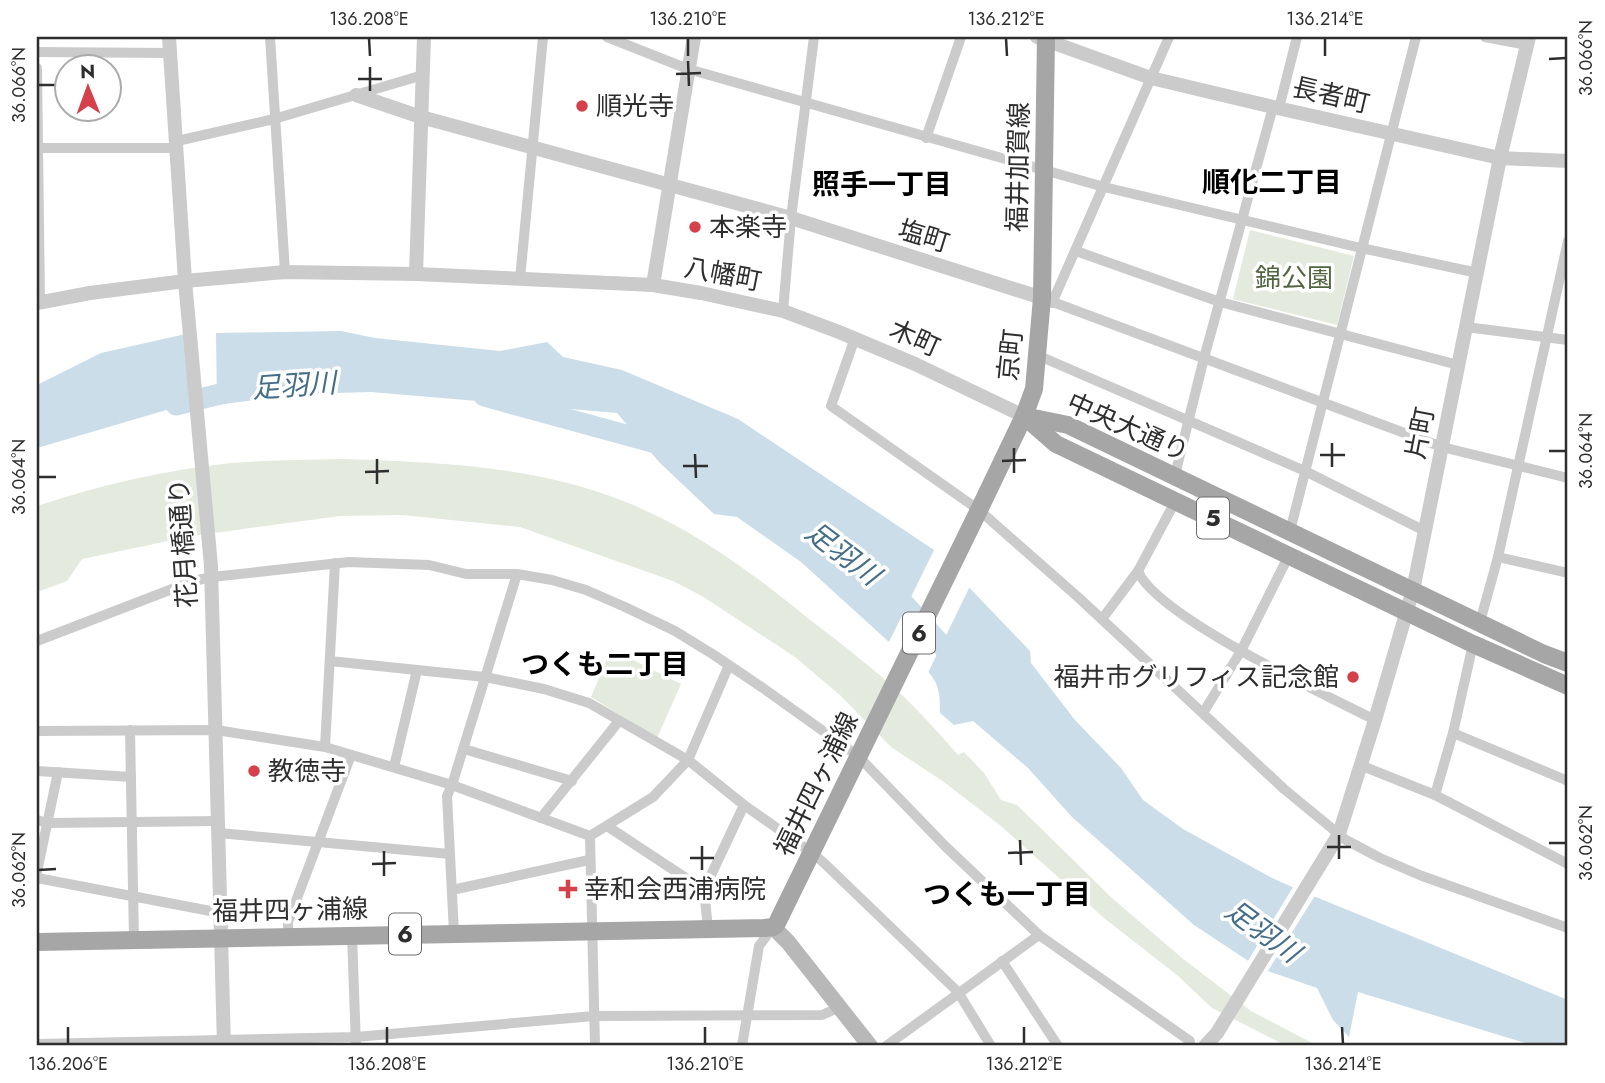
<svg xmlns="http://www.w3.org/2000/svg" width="1605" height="1083" font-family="Jost,'Noto Sans JP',sans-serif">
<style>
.green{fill:#e4eadd}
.water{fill:#cbdde8}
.pier{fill:#fff}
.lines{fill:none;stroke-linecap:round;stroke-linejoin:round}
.river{stroke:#cbdde8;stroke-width:21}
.minor{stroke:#cbcbcb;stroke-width:10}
.tertiary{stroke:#cbcbcb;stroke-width:14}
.secondary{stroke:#b8b8b8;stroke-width:16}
.primary{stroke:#a6a6a6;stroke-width:18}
.ticks{fill:none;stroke:#2e2e2e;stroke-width:2.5}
.poi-dot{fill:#d4414b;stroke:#fff;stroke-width:2.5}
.labels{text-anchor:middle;stroke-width:7;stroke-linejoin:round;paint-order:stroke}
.shield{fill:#fff;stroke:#6d6d6d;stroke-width:2}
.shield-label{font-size:24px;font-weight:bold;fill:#2e2e2e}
.street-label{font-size:26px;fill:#2e2e2e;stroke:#fff}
.poi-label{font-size:26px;fill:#2e2e2e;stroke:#fff;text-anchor:start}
.park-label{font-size:26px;fill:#516540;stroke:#fff}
.neighbourhood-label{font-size:28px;font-weight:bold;fill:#000;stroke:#fff}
.water-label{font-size:28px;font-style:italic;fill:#446d88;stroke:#fff}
.neatline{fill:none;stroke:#2e2e2e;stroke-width:2.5}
.ticks-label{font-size:18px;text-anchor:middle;fill:#2e2e2e}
</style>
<rect width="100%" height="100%" fill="#fff"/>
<g class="green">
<path d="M1250 230 1354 256 1337 325 1233 299Z"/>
<path d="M344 459C430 462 518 465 601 493 680 519 745 567 809 619 845 647 883 675 915 708 930 723 944 739 958 755L964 752 984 773 1001 800 1017 805 1113 899 1182 958 1251 1011 1318 1046H1287L1212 1008 1177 975 1104 918 1001 826 944 782 891 747 841 696 795 657 702 596 673 581 520 527 402 515 340 516 192 536 82 559 67 581 37 592V506C100 485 165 470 231 463 268 460 306 460 344 459Z"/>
<path d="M611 649 681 684 657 738 591 697Z"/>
</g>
<g class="water">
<path d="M341 331 375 338 500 351 547 342 563 357 622 370 738 419 934 550 889 642 801 562 737 517 714 514 660 463 617 413 371 392 299 394 217 405 216 333Z"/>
<path d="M190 333 197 401 37 448V385L101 353Z"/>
<path d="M963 581 1030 651 1031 663 1075 720 1121 768 1143 800 1183 829 1272 878 1306 893 1568 1000V1046H1535L1358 992 1349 1037 1333 1020 1317 988 1259 968 1194 925 1072 817 1028 768 973 721 954 725 940 713C940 690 939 683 924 667Z"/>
</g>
<g class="pier">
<path d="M961 578H965L971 584 927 675 920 666Z"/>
<path d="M1295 884 1316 894 1266 974 1257 971 1246 964Z"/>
</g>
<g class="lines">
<g class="river">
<path d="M484 396 666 446"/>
<path d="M176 405 244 388"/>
<path d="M887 585 955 660"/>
</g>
<g class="minor">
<path d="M270 37 285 272"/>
<path d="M607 37 688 69 1104 187 1361 248 1478 273"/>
<path d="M1485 37 1527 45"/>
<path d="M37 52 170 53"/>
<path d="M37 68 40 302"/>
<path d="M1279 108 1297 37"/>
<path d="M926 138 961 37"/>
<path d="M177 141 274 119 423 75"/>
<path d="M37 148H177"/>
<path d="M1076 251 1220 302 1458 365"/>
<path d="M520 279 543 37"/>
<path d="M1042 298 1442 447 1568 478"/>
<path d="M1052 303 1169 37"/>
<path d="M783 311 791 218 814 37"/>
<path d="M1466 327 1568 340"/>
<path d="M855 338 831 406 979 510 1079 598 1284 789 1346 840 1380 858 1422 876 1568 928"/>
<path d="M1037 355 1305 471 1425 531"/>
<path d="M1175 475 1204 358 1273 107"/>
<path d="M1290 531 1416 37"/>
<path d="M1498 557 1568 573"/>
<path d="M1138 571C1156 616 1326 695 1375 720"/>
<path d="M1102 619 1138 571 1176 500"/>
<path d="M1480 622 1498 557 1568 241"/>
<path d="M37 641 193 581 212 577 349 562 429 565 466 574H517L552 580 586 590 625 607 675 631 714 655 763 688 858 756 946 847 1039 935 1190 1041"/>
<path d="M330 661 485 677 544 689 589 703 688 760 744 805 811 852 824 863 958 992 991 1046"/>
<path d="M1203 713 1241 651 1289 555"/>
<path d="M130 730 134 940"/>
<path d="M37 731 216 730 325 747 452 785 590 836"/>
<path d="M1453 733 1568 781"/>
<path d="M325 747 335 563"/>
<path d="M464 749 572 781"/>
<path d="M1360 765 1435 795 1568 864"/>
<path d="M394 767 417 670"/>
<path d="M37 771 131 777"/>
<path d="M1435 795 1453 733 1473 644"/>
<path d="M541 818 619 721"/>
<path d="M37 820 48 823 218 821"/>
<path d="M607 826 704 890 708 928"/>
<path d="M219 833 450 854"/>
<path d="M37 872 58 772"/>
<path d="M37 878 221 913"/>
<path d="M452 890 589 860"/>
<path d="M704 890 744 805"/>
<path d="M454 933 447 796 452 785 517 574"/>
<path d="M352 935 356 1046"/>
<path d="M288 936V922L351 755"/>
<path d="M1002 961 1058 1046"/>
<path d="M37 1044 356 1037 594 1016 822 1015 840 1007"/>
<path d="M595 1046 590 836 653 797 688 760 729 665"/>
<path d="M742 1046 759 946 773 927"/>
<path d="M886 1046 1039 935"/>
</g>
<g class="tertiary">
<path d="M169 37 185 281 211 566 224 1046"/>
<path d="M1037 37 1151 78 1273 107 1500 158 1568 161"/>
<path d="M356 95 421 117 791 218 1042 298"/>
<path d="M416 274 424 37"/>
<path d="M653 285 694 37"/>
<path d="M37 303 90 293 185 281 285 272 416 274 653 285 701 293 783 311 839 332 915 364 1024 416"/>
<path d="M1205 1046 1217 1033 1339 834 1375 720 1413 590 1500 158 1529 37"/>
</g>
<path class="secondary" d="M773 927 788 942 870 1046"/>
<g class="primary">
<path d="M1024 416 1056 444 1473 644 1568 686"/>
<path d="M1024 416 1068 425 1544 654 1568 663"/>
<path d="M37 942 765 928 773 927 776 925 979 510 1024 416 1034 389 1042 298 1046 37"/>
</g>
</g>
<path class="ticks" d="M369 38 370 56M688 38V56M1006 38 1007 56M1325 38V56M1549 59 1566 58M688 61 689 86M370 67V91M676 74 701 73M358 79H382M38 85H56M1332 443V467M1014 448V473M1549 451H1566M695 454 696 478M1320 455H1345M377 459V484M1002 461 1026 460M683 466H708M365 472 389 471M38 477H56M1339 835V859M1020 840 1021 865M1549 843H1566M702 846V870M1327 847H1351M384 851V876M1008 853 1033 852M690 858H714M372 864 396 863M38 870 56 869M68 1027V1044M387 1027V1044M705 1027V1044M1024 1027V1044M1342 1027 1343 1044"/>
<g class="poi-dot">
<circle cx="582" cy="106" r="7"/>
<circle cx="695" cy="227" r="7"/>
<circle cx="1353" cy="677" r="7"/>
<circle cx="254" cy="771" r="7"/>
<path d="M564.5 878.5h7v7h7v7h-7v7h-7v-7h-7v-7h7z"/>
</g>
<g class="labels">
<g class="shield">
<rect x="1197" y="497.5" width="32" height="41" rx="5"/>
<rect x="903" y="612.5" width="32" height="41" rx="5"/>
<rect x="389" y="913.5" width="32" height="41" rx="5"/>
</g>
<g class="shield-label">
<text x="1213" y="526">5</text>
<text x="919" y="641">6</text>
<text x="405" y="942">6</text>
</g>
<g class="street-label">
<text transform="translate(1331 95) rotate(13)" y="9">長者町</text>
<text transform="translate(1018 167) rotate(-89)" y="9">福井加賀線</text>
<text transform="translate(924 236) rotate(17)" y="9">塩町</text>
<text transform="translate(723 274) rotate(11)" y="9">八幡町</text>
<text transform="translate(915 338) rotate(24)" y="9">木町</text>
<text transform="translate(1010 355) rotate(-84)" y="9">京町</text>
<text transform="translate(1128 427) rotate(24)" y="9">中央大通り</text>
<text transform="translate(1420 433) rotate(-79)" y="9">片町</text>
<text transform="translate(183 543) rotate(-94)" y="9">花月橋通り</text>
<text transform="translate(816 784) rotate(-64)" y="9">福井四ヶ浦線</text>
<text transform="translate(290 910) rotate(-1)" y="9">福井四ヶ浦線</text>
</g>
<g class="poi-label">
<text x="596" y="115">順光寺</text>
<text x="709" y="236">本楽寺</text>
<text x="1339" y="686" text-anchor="end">福井市グリフィス記念館</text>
<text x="268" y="780">教徳寺</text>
<text x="584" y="898">幸和会西浦病院</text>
</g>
<g class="park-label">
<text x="1294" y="287">錦公園</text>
</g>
<g class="neighbourhood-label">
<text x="1272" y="192">順化二丁目</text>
<text x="882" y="194">照手一丁目</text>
<text x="605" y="674">つくも二丁目</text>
<text x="1007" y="904">つくも一丁目</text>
</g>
<g class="water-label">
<text transform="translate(294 385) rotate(-4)" y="10">足羽川</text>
<text transform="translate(843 553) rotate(37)" y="10">足羽川</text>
<text transform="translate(1263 931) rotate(36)" y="10">足羽川</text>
</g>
</g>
<rect width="1605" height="1083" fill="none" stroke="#ffffff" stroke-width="77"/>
<g transform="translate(88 88) rotate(359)"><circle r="33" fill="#ffffff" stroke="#ababab" stroke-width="2"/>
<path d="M0-5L12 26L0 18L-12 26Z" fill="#d4414b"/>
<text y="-10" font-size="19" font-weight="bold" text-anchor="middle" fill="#2e2e2e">N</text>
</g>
<rect x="38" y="38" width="1528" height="1006" class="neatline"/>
<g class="ticks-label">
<text x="369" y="25">136.208°E</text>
<text x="688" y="25">136.210°E</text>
<text x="1006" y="25">136.212°E</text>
<text x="1325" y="25">136.214°E</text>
<text transform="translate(1586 58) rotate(-90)" y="6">36.066°N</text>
<text transform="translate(19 85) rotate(-90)" y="6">36.066°N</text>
<text transform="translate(1586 451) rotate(-90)" y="6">36.064°N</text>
<text transform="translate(19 477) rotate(-90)" y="6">36.064°N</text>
<text transform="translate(1586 843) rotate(-90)" y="6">36.062°N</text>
<text transform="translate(19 870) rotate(-90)" y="6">36.062°N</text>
<text x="68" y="1070">136.206°E</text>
<text x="387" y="1070">136.208°E</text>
<text x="705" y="1070">136.210°E</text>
<text x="1024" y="1070">136.212°E</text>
<text x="1343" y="1070">136.214°E</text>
</g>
</svg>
